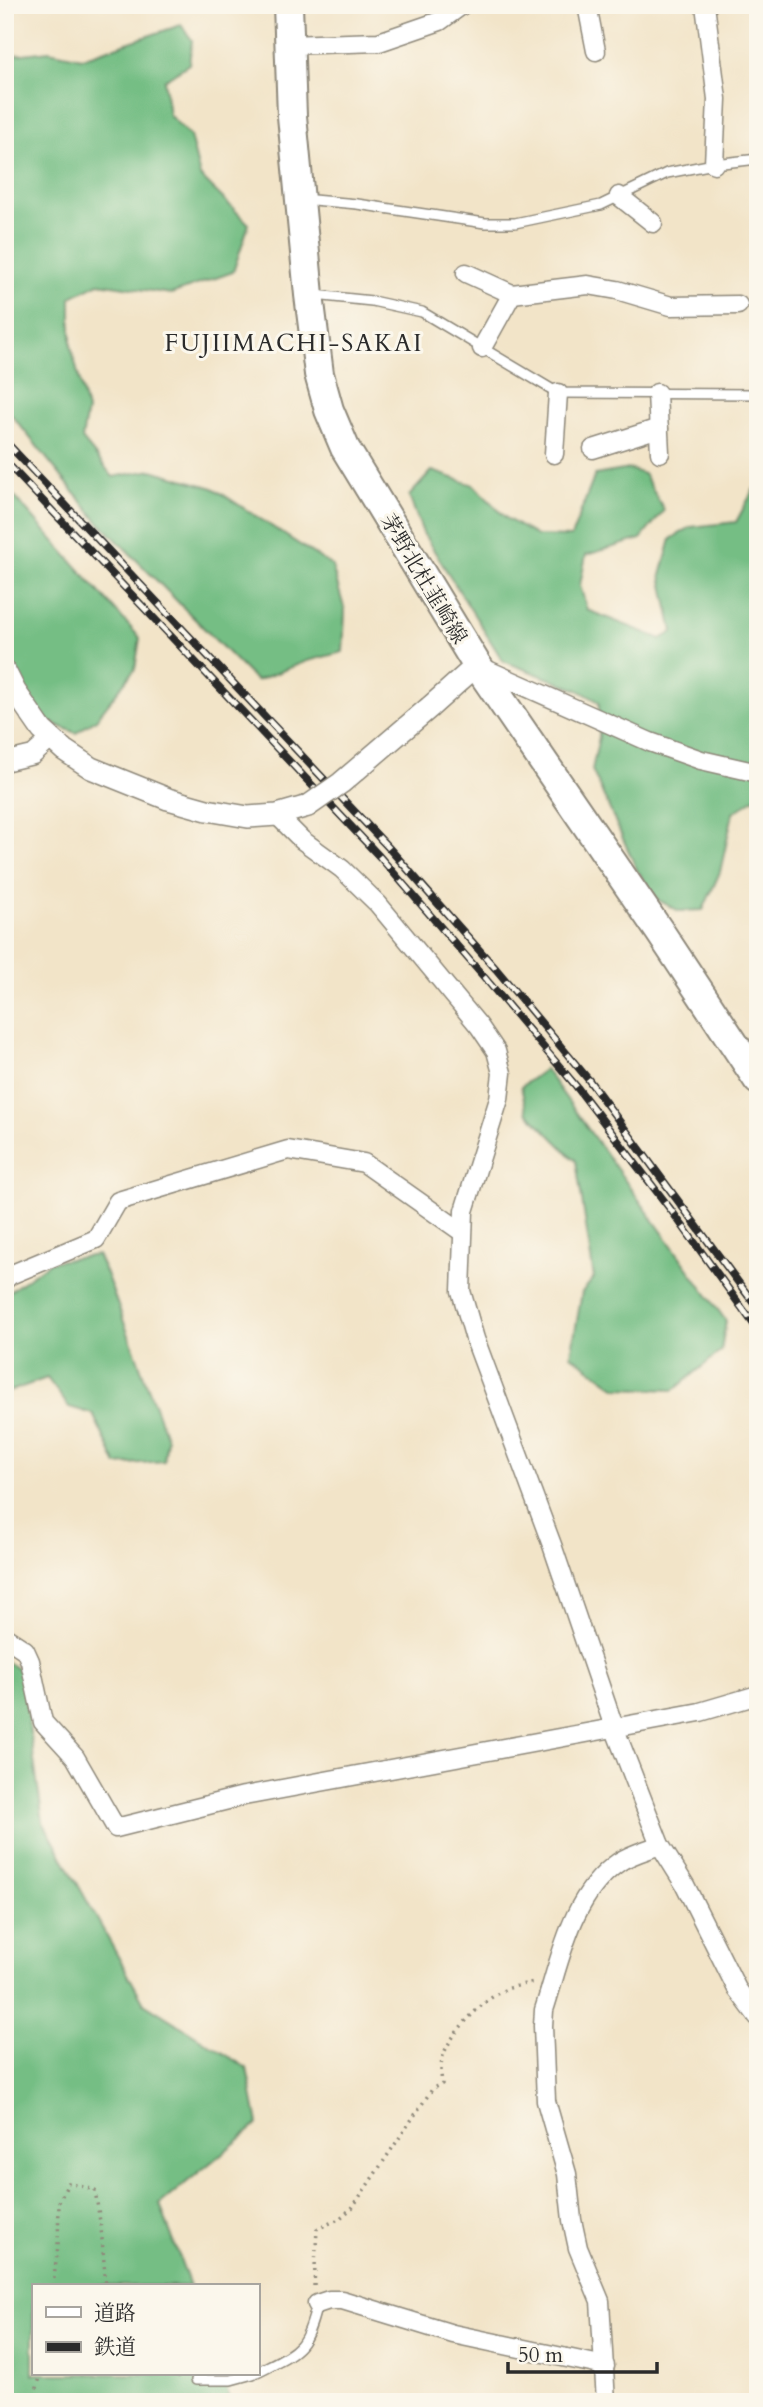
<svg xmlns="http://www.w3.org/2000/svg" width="763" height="2407" font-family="Cardo,'Noto Serif JP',serif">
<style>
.forest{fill:#75be84;stroke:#507458;stroke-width:2}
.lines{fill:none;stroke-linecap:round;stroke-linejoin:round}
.service-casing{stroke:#8e887a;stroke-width:12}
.minor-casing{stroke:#8e887a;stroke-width:21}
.tertiary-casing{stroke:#8e887a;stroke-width:24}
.primary-casing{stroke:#8e887a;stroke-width:32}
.path{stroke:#8e887a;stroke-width:3.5;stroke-dasharray:2 5;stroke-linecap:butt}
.service{stroke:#fff;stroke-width:9}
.minor{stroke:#fff;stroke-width:18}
.tertiary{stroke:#fff;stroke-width:21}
.primary{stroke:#fff;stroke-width:28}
.rail-casing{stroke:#2b2b2b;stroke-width:8}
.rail{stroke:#fbf7ec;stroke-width:5;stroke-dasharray:16;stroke-linecap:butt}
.tertiary-bridge-casing{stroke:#8e887a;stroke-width:24;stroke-linecap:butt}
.tertiary-bridge{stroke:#fff;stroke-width:21}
.labels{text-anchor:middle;stroke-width:6;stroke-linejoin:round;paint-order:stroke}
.street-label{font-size:21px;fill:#2b2b2b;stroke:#fbf7ec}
.quarter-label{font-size:24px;letter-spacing:2px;fill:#2b2b2b;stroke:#fbf7ec}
</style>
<rect width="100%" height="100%" fill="#fbf7ec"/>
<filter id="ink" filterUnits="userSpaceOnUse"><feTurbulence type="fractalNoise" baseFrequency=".0143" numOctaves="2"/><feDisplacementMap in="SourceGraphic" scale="14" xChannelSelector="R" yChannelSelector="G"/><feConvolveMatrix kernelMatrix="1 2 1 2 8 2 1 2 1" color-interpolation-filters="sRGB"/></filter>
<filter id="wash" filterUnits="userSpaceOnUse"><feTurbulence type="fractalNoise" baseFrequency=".00686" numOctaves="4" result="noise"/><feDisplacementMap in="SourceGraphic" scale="28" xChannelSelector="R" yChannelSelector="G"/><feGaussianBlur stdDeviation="1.57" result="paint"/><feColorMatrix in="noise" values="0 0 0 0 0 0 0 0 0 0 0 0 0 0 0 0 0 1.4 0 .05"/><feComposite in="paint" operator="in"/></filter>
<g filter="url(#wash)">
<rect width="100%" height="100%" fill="#f2e4c8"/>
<g class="forest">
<path d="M181 25 192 40 189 64 164 80 169 115 190 136 200 176 249 224 233 272 171 294 99 283 71 297V346L87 410 82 439 113 477 152 470 213 488 332 566 345 611 343 652 307 661 256 681 96 519 5 407V62L15 55 49 51 82 58Z"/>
<path d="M629 469 644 474 664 510 641 539 586 555 580 585 587 610 661 639 673 632 661 575 671 539 691 527 736 522 754 489 758 490V796L733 813 720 872 703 910 679 911 658 900 637 870 592 770 599 737V702L578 690 503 661 423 533 409 496 432 471 474 485 506 518 537 536 571 537 595 475Z"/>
<path d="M5 486 140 638 135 669 96 719 76 733 5 703Z"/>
<path d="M545 1069 726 1321 721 1351 674 1390 617 1388 571 1355 582 1292 594 1278 576 1161 527 1112 521 1087Z"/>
<path d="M97 1255 107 1276 167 1439 164 1461 117 1465 93 1414 69 1407 47 1378 5 1393V1295L50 1262Z"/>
<path d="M5 1661 21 1671 43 1822 144 2003 247 2068 258 2124 160 2204 190 2286H33V2374H221L231 2402H5Z"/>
</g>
</g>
<g filter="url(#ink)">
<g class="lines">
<g class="service-casing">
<g id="service">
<path d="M302 199 357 204 485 223H515L601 205 667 173 714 164 758 159"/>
<path d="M314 295 372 301 422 312 558 393 758 394"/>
<path d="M257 2372C298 2351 306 2351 317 2304"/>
<path d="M196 2380H231L253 2374"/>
</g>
</g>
<g class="minor-casing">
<g id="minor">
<path d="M587 5 596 51"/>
<path d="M705 5 717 99 714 164"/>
<path d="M288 45 379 42 440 21 462 5"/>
<path d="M619 196 653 223"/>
<path d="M466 273 512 294 588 285 617 290 671 306 738 305"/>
<path d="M482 348 512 294"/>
<path d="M657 393 660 453"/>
<path d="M593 449 659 428"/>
<path d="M554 454 558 393"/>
<path d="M481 667 650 742 701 760 758 773"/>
<path d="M5 755 8 761 33 755 52 738"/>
<path d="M277 815 302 840 342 869 378 904 479 1026 496 1051 502 1073 499 1099 464 1211 461 1291 475 1339 552 1545 614 1727 660 1845 685 1885 737 1989 758 2017"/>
<path d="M5 1280 10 1275 96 1239 118 1201 288 1150 364 1163 462 1232"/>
<path d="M5 1637 25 1650 30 1661 43 1722 75 1757 116 1828 244 1796 700 1712 758 1695"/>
<path d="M317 2304 329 2300H342L453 2334 605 2366"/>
<path d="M606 2402 600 2301 578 2248 572 2220 567 2174 546 2101 543 2026 544 2010C561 1958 571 1895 619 1862 631 1854 647 1850 660 1845"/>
</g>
</g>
<g class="tertiary-casing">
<g id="tertiary">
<path d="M5 671 15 691 42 730 64 750 91 768 168 799 207 810 248 817 277 815 308 806"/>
<path d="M430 707 477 665"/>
</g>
</g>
<g class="primary-casing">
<path id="primary" d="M288 5 292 116 309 295 319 374 329 410 345 448 477 665 660 932 758 1080"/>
</g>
<g class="path">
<path d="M53 2286 58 2246 59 2202 68 2183 95 2190 101 2228 106 2286"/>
<path d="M314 2286 317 2229 339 2219 352 2208 433 2088 442 2084C441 2075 440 2066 443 2056 450 2034 485 1997 507 1989 515 1986 525 1984 534 1982"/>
<path d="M171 2374 183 2377"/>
<path d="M33 2402 41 2374"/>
</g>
<use href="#service" class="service"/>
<use href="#minor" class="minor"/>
<use href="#tertiary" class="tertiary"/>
<use href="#primary" class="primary"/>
<g class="rail-casing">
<g id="rail">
<path d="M5 441 388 847 496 969 588 1079 758 1309"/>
<path d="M5 461 379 856 484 977 576 1086 671 1210 758 1330"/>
</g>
</g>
<use href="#rail" class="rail"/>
<g class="tertiary-bridge-casing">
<path id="tertiary-bridge" d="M308 806 341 783 430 707"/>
</g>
<use href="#tertiary-bridge" class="tertiary-bridge"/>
</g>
</g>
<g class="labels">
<g class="street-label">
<text transform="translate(424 579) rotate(59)" y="7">茅野北杜韮崎線</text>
</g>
<g class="quarter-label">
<text x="294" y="351">FUJIIMACHI-SAKAI</text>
</g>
</g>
<rect width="763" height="2407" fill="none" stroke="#fbf7ec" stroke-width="28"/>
<rect x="32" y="2284" width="228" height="91" fill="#fbf7ec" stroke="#a8a59f" stroke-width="2"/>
<rect x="46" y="2307" width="35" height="10" fill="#ffffff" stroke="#a8a59f" stroke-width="2"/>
<text x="94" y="2320" font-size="21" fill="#2b2b2b">道路</text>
<rect x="46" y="2342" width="35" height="10" fill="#2b2b2b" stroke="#a8a59f" stroke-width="2"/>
<text x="94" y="2354" font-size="21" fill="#2b2b2b">鉄道</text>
<path d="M508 2362v10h149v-10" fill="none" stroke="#2b2b2b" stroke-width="3.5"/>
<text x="518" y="2362" font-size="21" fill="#2b2b2b" stroke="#fbf7ec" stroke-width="5" paint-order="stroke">50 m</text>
</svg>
